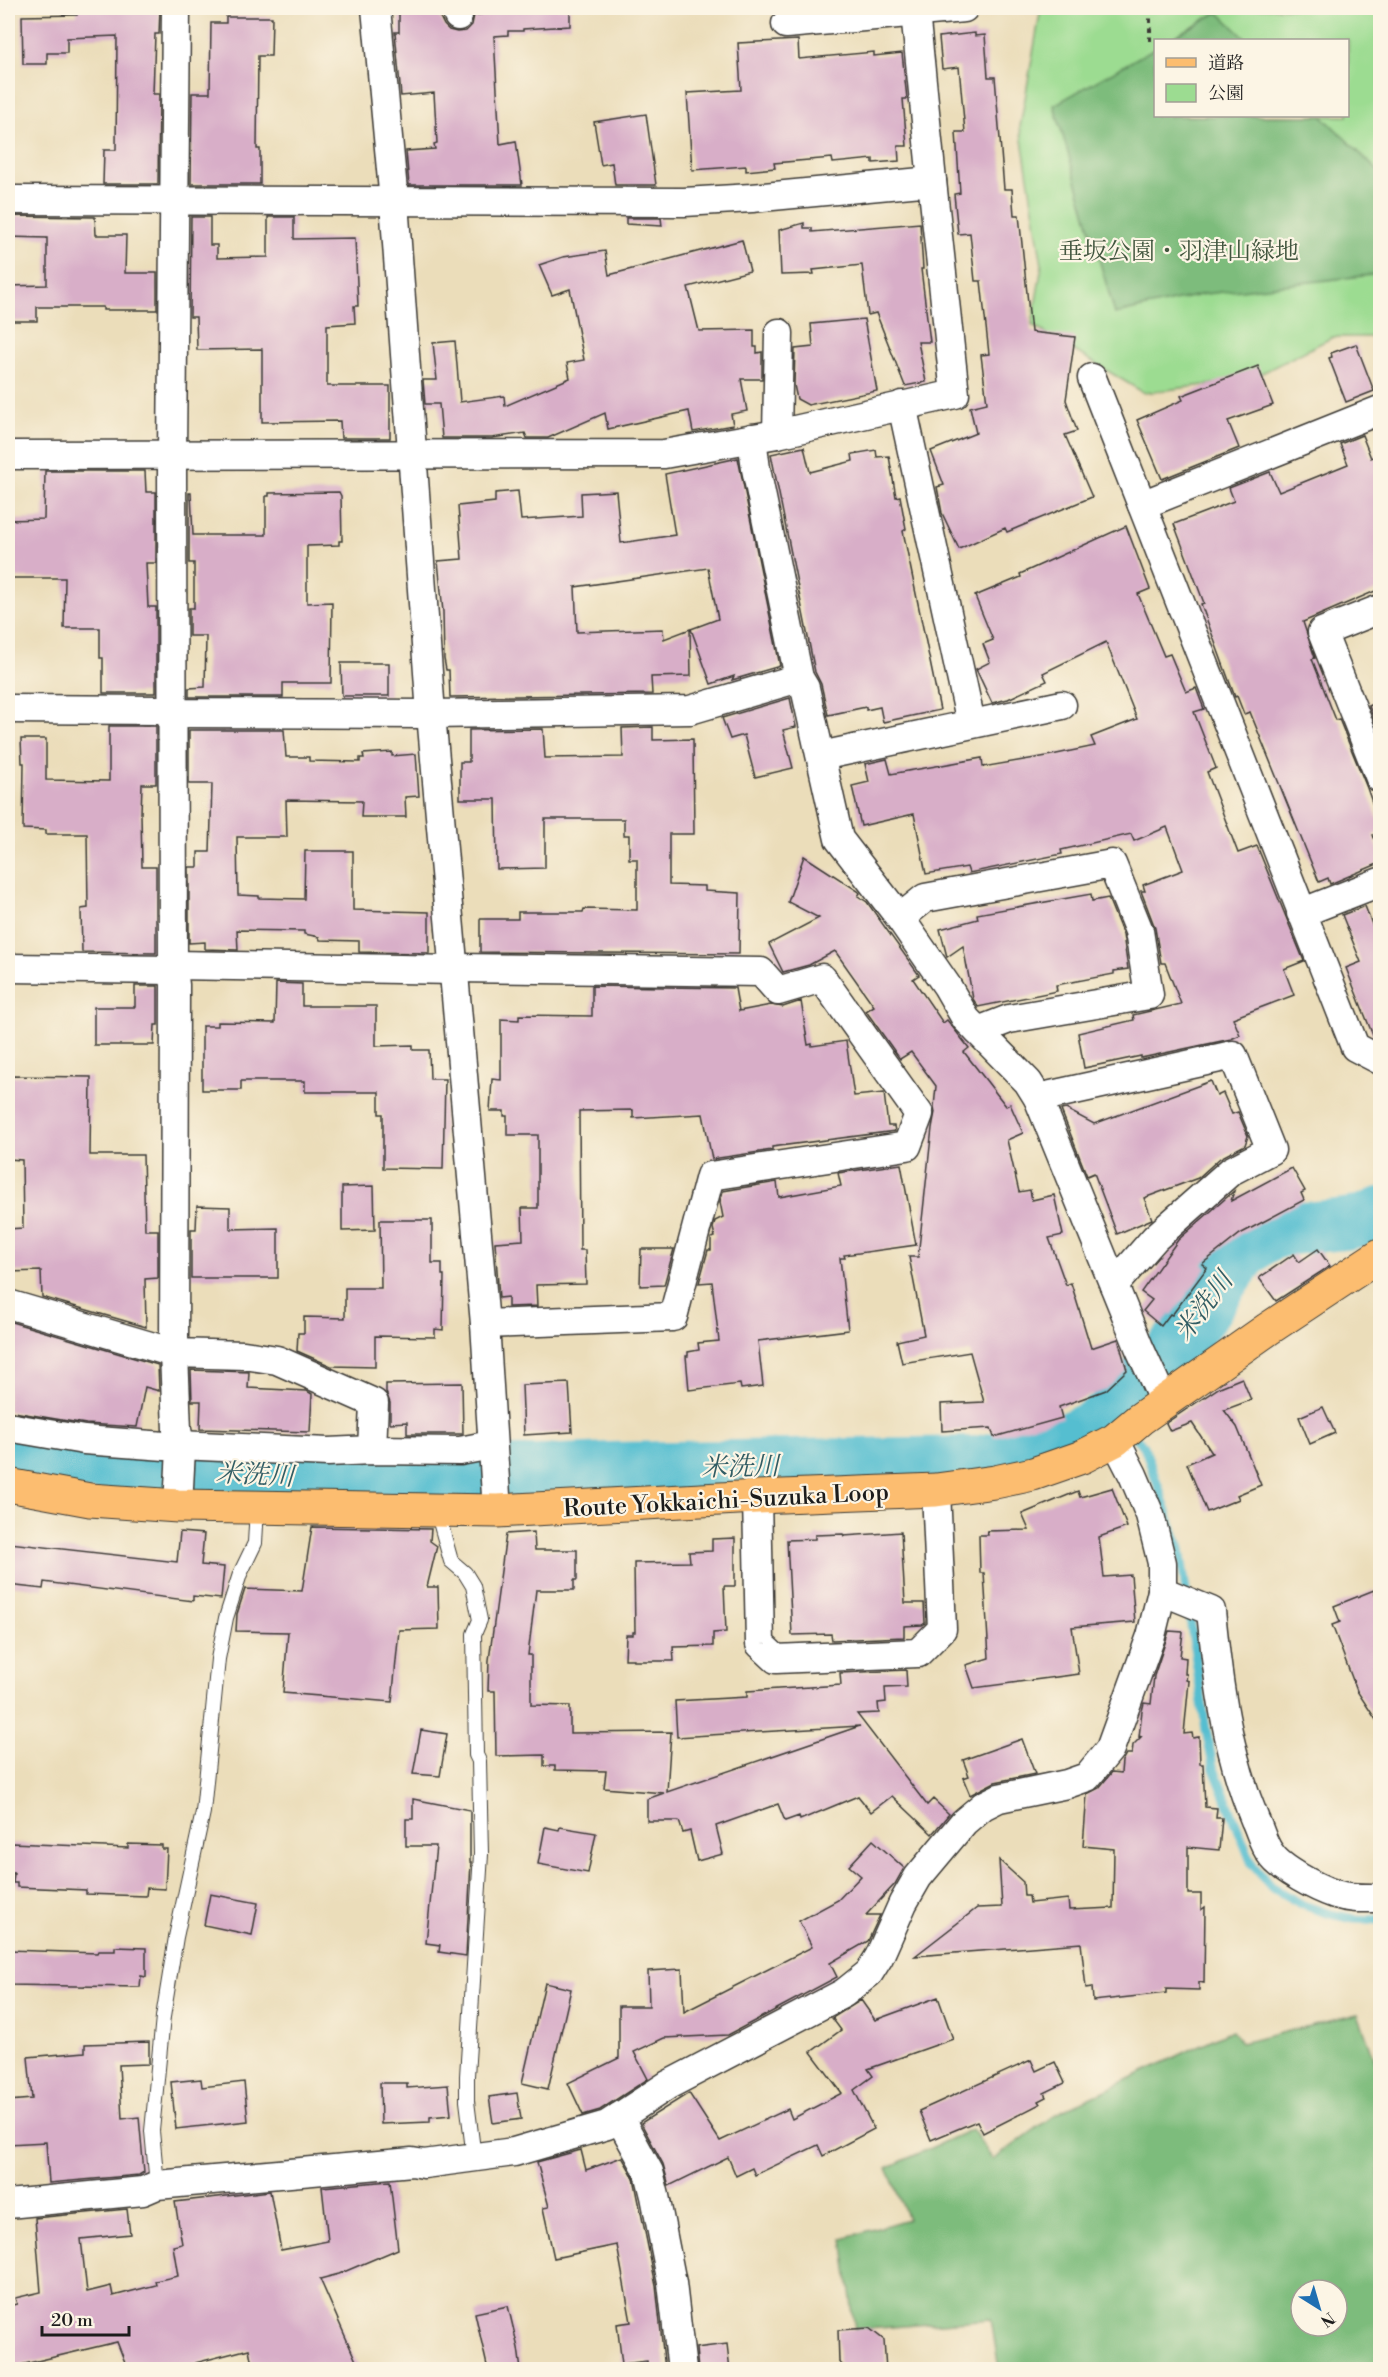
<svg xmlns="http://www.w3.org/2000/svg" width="1388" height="2377" font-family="'Libre Bodoni','Noto Serif JP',serif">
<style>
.green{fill:#9cdc91;stroke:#5c7c56;stroke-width:1.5;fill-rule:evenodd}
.forest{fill:#7dbc7b;stroke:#4c6c4c;stroke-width:1.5;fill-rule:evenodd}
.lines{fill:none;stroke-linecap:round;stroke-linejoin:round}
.stream{stroke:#54bed0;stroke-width:9}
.river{stroke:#54bed0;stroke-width:52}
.building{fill:#d8aec8}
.lane-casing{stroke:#3b3934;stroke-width:16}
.street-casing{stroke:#3b3934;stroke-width:31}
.primary-casing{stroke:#3b3934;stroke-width:35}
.path{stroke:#3b3934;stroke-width:4;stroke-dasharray:4.5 4.5;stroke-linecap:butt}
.lane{stroke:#fff;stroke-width:14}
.street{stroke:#fff;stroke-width:28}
.primary{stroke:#fcbd6f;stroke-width:33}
.labels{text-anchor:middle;stroke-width:4.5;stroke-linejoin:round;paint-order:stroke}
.park-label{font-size:24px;fill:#42563f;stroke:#fcf5e5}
.street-label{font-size:24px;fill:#1c1c1c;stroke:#fcf5e5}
.water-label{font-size:26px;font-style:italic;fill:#325d64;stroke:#fcf5e5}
</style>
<rect width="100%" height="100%" fill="#fcf5e5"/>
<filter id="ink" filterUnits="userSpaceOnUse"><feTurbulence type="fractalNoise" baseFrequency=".0167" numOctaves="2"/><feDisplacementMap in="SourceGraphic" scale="12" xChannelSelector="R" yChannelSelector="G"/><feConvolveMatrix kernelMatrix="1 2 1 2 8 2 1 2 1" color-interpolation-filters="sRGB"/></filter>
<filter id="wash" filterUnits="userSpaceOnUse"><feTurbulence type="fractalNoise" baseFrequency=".008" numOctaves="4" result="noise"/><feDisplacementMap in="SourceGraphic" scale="24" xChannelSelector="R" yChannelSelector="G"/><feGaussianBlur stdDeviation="1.35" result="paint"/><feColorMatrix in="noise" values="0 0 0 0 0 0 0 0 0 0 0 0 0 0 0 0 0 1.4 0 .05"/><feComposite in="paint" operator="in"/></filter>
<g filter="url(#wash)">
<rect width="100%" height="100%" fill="#ebddba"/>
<path class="green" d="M1041 8H1380V337H1333L1250 379 1144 393 1032 325 1042 265 1020 127ZM1156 40H1348V116H1156Z"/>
<g class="forest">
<path d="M1218 12 1247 40H1168Z"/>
<path d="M1155 48 1156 116H1322L1380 173V274L1205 294 1115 314 1054 105Z"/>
<path d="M1358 2014 1380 2073V2369H999L991 2319 855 2330 843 2238 908 2219 887 2168 972 2129 993 2160 1056 2114 1232 2030 1241 2043ZM1301 2290H1337V2326H1301Z"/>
</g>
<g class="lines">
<path class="stream" d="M1110 1415 1144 1446 1180 1549 1206 1730 1213 1766 1252 1864 1271 1887 1303 1905 1330 1914 1354 1919 1380 1920"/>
<path class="river" d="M8 1452 66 1463 347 1479 610 1468 977 1462C1020 1453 1073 1442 1110 1415 1122 1406 1133 1390 1144 1378 1163 1357 1185 1337 1202 1314 1220 1289 1232 1261 1257 1242 1287 1219 1344 1234 1380 1213"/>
</g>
<g id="blocks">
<g class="building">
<path d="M77 8H160L159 34H155L153 94H159L158 184H103L104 150H116L117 36 67 38V53H47V64H23L22 16 77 15Z"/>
<path d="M399 8H440V17L444 25 449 30 457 32 466 31 472 25 474 15 497 13V8H570V26L523 29V31H508V35L494 36 500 144 516 141 522 185H409L406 151 435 149 434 144 437 143 434 93 401 96 395 32H399Z"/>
<path d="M226 17H272L271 56H258L257 149H260V184H191L192 93H210L211 23H226Z"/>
<path d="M975 33V36L985 35 988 77H995L1004 189H1012L1014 215H1019L1031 332 1075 337 1066 400 1077 431 1065 435 1092 497 1007 532 1005 528 959 549 942 513 937 487 944 485 931 451 976 433 970 407 987 403 981 355 989 354 981 281H975L970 233 958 234 954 194 960 193 956 132H965L959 67 942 69 939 37Z"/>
<path d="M798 40 799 59 874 52V56L902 53 907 99H903L907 146H898L899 161 873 163V159L833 163 832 158 774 163 775 168 746 171V166L692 170 687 93 741 90 738 43Z"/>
<path d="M646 114 656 185H615L612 163 601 165 594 122Z"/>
<path d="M8 216 95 217 96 235H126L125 273H157V310H103V307H37V321H8V286L47 285V238L8 237Z"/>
<path d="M191 217H210V245H217V258L268 257V217H294V239L355 238 358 306H354L355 323 327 325V386H390V438H341L340 421 262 422V349L197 350 196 317H190Z"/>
<path d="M626 218H661L662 226 626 224Z"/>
<path d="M804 223V228H812V232L920 223 923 269H921L930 342H918L926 382 905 386 876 313 868 315 862 265 813 270 814 274 781 275 779 230Z"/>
<path d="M742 240 750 271 688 287 699 331 754 330V347H757V353L762 352V379H741L747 411 731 414 733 425 693 432 689 411 608 429 605 413 548 438H527L525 433 492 438H442L439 404H425L423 380H437L433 343 455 341 460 402 504 396 505 406 570 378 567 363 584 360 570 289 552 295 539 265 563 257 605 251 609 275Z"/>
<path d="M864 319 877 391 808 405 797 399 794 385 795 349 813 347 811 324Z"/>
<path d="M1356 344 1374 391 1346 402 1329 358 1332 357 1331 353Z"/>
<path d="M1258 366 1273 405 1228 421 1239 448 1162 479 1137 420 1183 400 1181 396Z"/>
<path d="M1362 435 1371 458 1380 454V589L1303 622 1315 658 1312 659 1336 720 1339 719 1367 788 1380 825V832L1373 835 1380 854V863L1330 884 1328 878 1319 882 1250 712 1244 714 1237 696 1235 697 1201 604 1204 603 1174 524 1234 501 1229 488 1270 472 1279 492 1348 464 1340 444Z"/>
<path d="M804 447 810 472 853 461 852 454 876 450 877 457 889 456 896 497 900 496 906 529 903 531 940 710 883 722 880 707 866 710V707L828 715 821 684 815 672 771 454Z"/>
<path d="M738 458 780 666 732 680 734 676 711 684 691 629 718 619 708 568 575 587 577 632 663 629 664 639 690 629 691 676 651 677 652 694 450 697 449 670H446L444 659 443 612 438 561 462 559 458 506 495 502V493L518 491 521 520 582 516 581 493 616 491 621 543 675 535 665 474Z"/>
<path d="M45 471H145L146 492H156V563H146L148 607H156V693H103V658H100V628H64L65 578H8V520L44 519Z"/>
<path d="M339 492 341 496 342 541H339V545L307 546V603L332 602 331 683H283V697H189V688L205 687 206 636H189V608H194V563H189V493H191L193 535H266V496H269V493Z"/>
<path d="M1126 526 1150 589 1138 594 1164 656 1170 654 1186 692 1196 688 1204 709 1194 712 1216 768 1207 772 1238 853 1257 846 1304 961 1284 969 1294 995 1233 1018 1240 1035 1231 1039 1141 1058V1056L1084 1068 1078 1033 1134 1020 1133 1015 1181 1004 1165 963H1161L1155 928 1141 891H1145L1143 885 1183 870 1167 827 1134 841 1131 834 1061 850 1062 854 969 873 967 867 926 874 914 814 861 826 852 786 869 782 865 764 887 759 891 774 982 758 983 767 1047 756 1095 746 1091 737 1137 719 1106 642 1043 673 1047 681 1008 699 992 703 976 669 990 662 983 644 993 640 975 596 1021 577 1020 574Z"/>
<path d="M341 663H389V696H342Z"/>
<path d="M790 698 796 727 783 730 793 768 755 777 744 735 730 739 722 718Z"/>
<path d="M1380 701V735L1369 706Z"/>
<path d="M109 726H156V784H142L141 813 142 867H156V953L82 952 81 909 88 908 87 834H46V830L23 829 24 763H22L21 739H46V780L109 781Z"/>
<path d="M653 727V740L693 739 694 834H669V885L705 886V891L740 893 739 954 480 952V919H518V912H583L584 909 637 910V859H629V835H624V819H545V868L497 869 496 799H460V762H469V730L543 729 545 758 623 757 622 728Z"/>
<path d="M189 730H284L286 757H309V761L360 762V758H364L363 754 392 752V756L416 754 419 796 405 797 406 817H361L362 801 286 800 287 837H237L238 895 259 896V898L304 899 305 851H353V910L429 912V953L359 952V941L320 940 319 937 304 934V931L237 930 238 950 205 949V942L189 943V867H198V852H210L212 784H189Z"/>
<path d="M804 856 858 891 860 893 858 896 867 902 919 975 913 979 943 1023 947 1020 969 1048 964 1052 1006 1106 1010 1104 1023 1133 1007 1140 1019 1192 1030 1190 1032 1200 1054 1195 1063 1235 1049 1238 1066 1285 1071 1283 1091 1348 1118 1339 1127 1370 1106 1390 1059 1407 1062 1418 994 1437 991 1428 942 1431 941 1404 984 1402 970 1352 902 1363 897 1341 924 1335 909 1257H918L932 1128 935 1112 934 1107 936 1086 911 1052 900 1059 866 1011 874 1006 835 951 809 965 783 972 769 944 819 918 788 902Z"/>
<path d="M1091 894 1092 901 1108 898 1123 935 1128 969 1114 971V974L1056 985 1057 991 978 1007 973 999 963 946 947 957 940 929 978 919 977 914Z"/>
<path d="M1365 906 1380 945V1042L1374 1038 1346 968 1361 962 1342 915Z"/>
<path d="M276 983 302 984V1006H376V1046L413 1045V1050H429L430 1079H445L443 1169 383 1168V1114H379V1092H305V1081H241V1090H202V1026H218V1022L275 1023Z"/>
<path d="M135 986H158V1025H155L154 1045H94V1007H135Z"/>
<path d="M592 986 735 988 739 1011 771 1005 783 1007 801 1001 808 1045 812 1044V1046L846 1041 854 1096 884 1093 888 1126H894L895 1131 772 1147V1150L712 1159 703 1114 633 1118V1110L579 1111 580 1250H585L586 1284 536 1285 537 1306 508 1307V1297L499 1298 495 1242 523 1240 522 1208H538V1135H507V1116H504V1111H490L492 1079 501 1080V1019L519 1020V1015L592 1016Z"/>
<path d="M8 1076 91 1077 90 1155H143L145 1230H158V1278L145 1279 146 1327 42 1297 41 1271 8 1272V1229L23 1228 22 1160 8 1159Z"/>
<path d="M1211 1081 1217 1096 1223 1093 1232 1114 1238 1112 1248 1136 1245 1145 1220 1158 1198 1178 1144 1198 1152 1219 1117 1234 1094 1173 1087 1176 1061 1110 1066 1109 1094 1124Z"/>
<path d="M901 1164 916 1245 844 1255 845 1258H840L848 1330 758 1341 763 1386 741 1389 740 1384 689 1390 686 1356H688V1352L699 1350 698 1343 719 1341 712 1282 699 1283 708 1250H711V1238L715 1237 713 1228 715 1221 723 1217 720 1202 723 1191 777 1182 779 1197 841 1186 838 1173Z"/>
<path d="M1292 1168 1305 1191 1301 1193 1304 1200 1240 1234 1202 1264 1207 1268 1172 1315 1170 1314 1161 1326 1143 1311 1152 1300 1141 1292 1178 1240 1234 1191 1231 1201Z"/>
<path d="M374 1186 375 1230 342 1231V1187Z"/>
<path d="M197 1206 230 1207V1229L278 1228V1278H191V1229H196Z"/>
<path d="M380 1220H432V1263H442V1275H444L443 1330 435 1329V1337L375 1336V1367L331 1366 297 1351 298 1333H304V1317L345 1318V1288H381Z"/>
<path d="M641 1249H674L664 1285 640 1286Z"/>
<path d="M1318 1249 1330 1266 1276 1301 1259 1278 1294 1254 1299 1262Z"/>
<path d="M8 1321 158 1365 159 1391 145 1387 137 1427 86 1424 8 1411Z"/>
<path d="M191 1370 249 1372 248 1388 307 1391 312 1394 310 1432 200 1429 201 1401H192Z"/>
<path d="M1242 1378 1251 1400 1224 1410 1237 1427 1261 1485 1237 1495 1239 1499 1207 1512 1187 1464 1212 1453 1192 1423 1170 1431 1166 1423 1220 1387Z"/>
<path d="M462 1383 463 1434H407V1422L390 1423V1403L386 1392V1384Z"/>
<path d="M569 1383 572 1432 524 1435 522 1385Z"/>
<path d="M1323 1407 1335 1433 1310 1444 1299 1417Z"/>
<path d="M1112 1488 1127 1527 1099 1537 1104 1577 1131 1575 1135 1622 1072 1627 1079 1674 974 1688 966 1665 989 1658 984 1573H980L979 1535H988L987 1531 1029 1530 1022 1514 1078 1491 1080 1497Z"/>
<path d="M312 1527 431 1529 430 1541 437 1546 427 1587H438L439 1629 399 1630 392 1702 283 1693 288 1632 236 1631 237 1614 245 1589 302 1591Z"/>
<path d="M180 1532 204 1534 201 1565 224 1567 221 1599 193 1596V1601L44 1582 43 1589 8 1585 10 1543 177 1562Z"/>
<path d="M534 1532 535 1550H577V1580H574V1590H536L528 1655H531V1705L570 1706V1733L671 1732 667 1792 860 1726 677 1737 675 1701 747 1697V1691L841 1685 840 1673 906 1670 907 1687 885 1688 886 1702 878 1703 879 1713 857 1714 927 1805 933 1799 949 1814 932 1834 892 1796 871 1812 858 1796 800 1820 799 1816 785 1821 778 1804 716 1826 723 1854 697 1861 690 1831 683 1833 679 1821H647V1799L664 1793 604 1788 606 1771 555 1770V1766H544V1755L496 1756 495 1691H488L489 1660 506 1534Z"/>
<path d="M901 1532 905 1603H924L925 1623 922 1625 904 1626V1637L832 1640 831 1634 792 1635 787 1540 815 1539V1535L843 1534 844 1536Z"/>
<path d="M735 1538V1586H724L726 1632 713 1633V1646L673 1647 674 1661H633L634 1659H625L626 1635H633V1632H635L634 1563 690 1562 689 1552 712 1551V1539Z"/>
<path d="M1374 1590 1380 1611V1726L1357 1691 1332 1625 1340 1622 1334 1606Z"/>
<path d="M1169 1631 1183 1632 1180 1657 1186 1658 1185 1674H1187L1186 1680 1189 1681 1184 1734 1192 1733 1193 1738 1199 1737 1200 1764H1203L1205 1807 1217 1808 1216 1818H1222L1219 1850 1188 1847V1894H1201V1910L1205 1907 1204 1983 1199 1982V1990L1166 1989V1993L1093 2001 1092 1987 1086 1988 1081 1943 915 1956 977 1908 1002 1907 999 1860 1023 1882 1024 1896H1029L1030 1903 1068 1899 1069 1910 1113 1908 1114 1849 1083 1846 1087 1794 1099 1788 1112 1772 1121 1773 1122 1761 1126 1754H1132L1133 1745 1142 1736 1139 1737 1142 1711 1144 1703 1151 1704 1154 1676Z"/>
<path d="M421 1730 447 1734 440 1776 413 1774Z"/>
<path d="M1022 1739 1035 1774 995 1782 970 1795 963 1778 969 1776 963 1760Z"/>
<path d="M413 1799 470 1810V1862H471L466 1956 439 1952 440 1945 426 1943 436 1846H406V1819H413Z"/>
<path d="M545 1827 559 1830 560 1827 596 1833 588 1873 538 1864Z"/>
<path d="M873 1840 904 1868 895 1884 866 1915H880L868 1941 830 1963 837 1977 728 2035 664 2038 634 2052 648 2079 600 2110 583 2115 568 2083 619 2058V2006H649L648 1971 682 1969 684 2012 812 1947 799 1921 838 1900 861 1876 849 1866Z"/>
<path d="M11 1843 128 1848V1844L162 1845V1849H167L165 1889 147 1888 146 1896 86 1894V1890L17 1887V1883H13L14 1873H10Z"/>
<path d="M210 1894 258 1903 252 1935 204 1925Z"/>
<path d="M115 1947 146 1948V1977L141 1976 140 1987 8 1985V1950L97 1953 98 1951H115Z"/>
<path d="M545 1983 571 1989 548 2089 522 2083Z"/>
<path d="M938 1997 953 2039 868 2069 873 2076 854 2090 874 2129 823 2156 818 2145 755 2175 752 2168 736 2176 728 2157 669 2186 663 2164 641 2123 689 2093 720 2141 788 2109 792 2119 842 2093 811 2052 841 2030 832 2018 861 2000 875 2020Z"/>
<path d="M149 2042V2064L119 2065 122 2119 139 2117 144 2172 139 2175 49 2183 46 2142 8 2144V2101L32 2099 28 2057 85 2052V2044Z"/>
<path d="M1031 2060 1036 2071 1055 2062 1065 2083 1044 2093 1046 2097 1038 2101 1040 2104 983 2133 977 2121 931 2140 919 2111Z"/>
<path d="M201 2079 202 2087 244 2082 248 2121 176 2129 171 2082Z"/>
<path d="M380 2083H407V2088L448 2085 451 2115 430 2117V2122L381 2124Z"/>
<path d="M517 2093 521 2119 493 2123 489 2097Z"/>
<path d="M581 2150 586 2170 622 2157 634 2178 656 2286 665 2370H648L647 2361 622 2364 617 2324 631 2322 617 2245 554 2258 543 2208 549 2207 537 2162Z"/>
<path d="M390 2181 398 2249 339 2274 320 2279 360 2370H253L249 2349 195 2363 197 2370H128L117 2342 8 2368V2306L17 2304 15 2298 41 2292 35 2218 127 2209 130 2234 81 2239 87 2292 111 2286 113 2296 156 2285 155 2281 178 2276 173 2246 182 2244 175 2202 270 2191 281 2250 328 2241 322 2187Z"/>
<path d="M508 2306 518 2348 521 2370H488L475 2313Z"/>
<path d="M869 2328 884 2340 886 2370H848L839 2362 838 2330Z"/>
<path d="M727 2344 730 2370H698L696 2348Z"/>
</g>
</g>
</g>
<g filter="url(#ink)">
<use href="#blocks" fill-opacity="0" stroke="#3b3934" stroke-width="1.5"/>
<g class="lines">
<g class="lane-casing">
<g id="lane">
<path d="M437 1511 451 1561 465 1573 473 1586 480 1620 474 1634 476 1755 479 1761 481 1854 467 2076V2101L474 2158"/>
<path d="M157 2185 152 2131 163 2017 176 1937 203 1812 218 1659 226 1618 240 1574 255 1543 257 1508"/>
</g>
</g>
<g class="street-casing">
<g id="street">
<path d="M376 8 394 202 431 714 485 1324 497 1511"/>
<path d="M458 8V16"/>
<path d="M915 12 932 181"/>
<path d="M786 24 964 8"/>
<path d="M8 200 684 202 752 198 932 181 955 394 777 434 664 454 8 455"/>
<path d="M1092 378 1355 1047 1380 1060"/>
<path d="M902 405 971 723"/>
<path d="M777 434 779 333"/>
<path d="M752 438 756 469 799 678 805 688 839 839 900 918 947 986 966 1019 1028 1082 1038 1098 1139 1347 1164 1402"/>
<path d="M1142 505 1380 410"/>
<path d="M1380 609 1322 632 1380 778"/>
<path d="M8 709 160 710 173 713 431 714 690 710 799 678"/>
<path d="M821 756 1062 705"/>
<path d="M1301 913 1380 882"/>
<path d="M900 918 925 898 1112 864 1139 931 1149 995 1009 1019 978 1031"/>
<path d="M173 965 454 970"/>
<path d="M8 968 173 970 172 455 176 8"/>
<path d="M454 968 761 972 778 991 822 978 919 1114 907 1146 710 1176 673 1317 485 1324"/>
<path d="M173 970 175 985 174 1353 177 1430 181 1449 178 1506"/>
<path d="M1038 1098 1233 1055 1271 1150 1231 1171 1155 1238 1114 1285"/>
<path d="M8 1304 174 1353 244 1355 277 1360 374 1403 372 1450"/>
<path d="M8 1427 84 1440 165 1446 180 1445 328 1452 372 1450 460 1451 491 1445"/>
<path d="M757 1497 760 1644 776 1659 918 1653 942 1629 936 1490"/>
<path d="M1162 1591 1211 1611C1218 1683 1227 1753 1255 1820 1260 1830 1263 1844 1270 1853 1280 1869 1317 1888 1335 1894 1350 1899 1365 1898 1380 1898"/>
<path d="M619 2117 649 2172 655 2196 672 2283 682 2370"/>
<path d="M8 2204 143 2191 157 2185 412 2162 424 2164 514 2152 607 2125 668 2085 844 1993 869 1973 879 1957 903 1903 918 1877 964 1822 983 1806 999 1798 1067 1784 1087 1777 1110 1749 1151 1636 1162 1591V1563L1150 1515 1133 1475 1115 1440"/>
</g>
</g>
<g class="primary-casing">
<path id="primary" d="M8 1485 90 1500 178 1506 497 1511 757 1497 936 1490 995 1482 1033 1474 1082 1457 1115 1440 1140 1419 1268 1329 1380 1255"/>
</g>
<path class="path" d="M1150 41V8"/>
<use href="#lane" class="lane"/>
<use href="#street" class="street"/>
<use href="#primary" class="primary"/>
</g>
</g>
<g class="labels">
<g class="park-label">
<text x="1179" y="259">垂坂公園・羽津山緑地</text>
</g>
<g class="street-label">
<text transform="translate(726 1500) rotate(-3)" y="8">Route Yokkaichi-Suzuka Loop</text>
</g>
<g class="water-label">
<text transform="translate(1203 1306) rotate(-53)" y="9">米洗川</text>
<text transform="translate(740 1466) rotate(-1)" y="9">米洗川</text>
<text transform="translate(255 1474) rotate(3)" y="9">米洗川</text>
</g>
</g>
<rect width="1388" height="2377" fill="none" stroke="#fcf5e5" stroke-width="30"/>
<rect x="1154" y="39" width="195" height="78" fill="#fcf5e5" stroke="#a29e95" stroke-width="1.5"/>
<rect x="1166" y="58" width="30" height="9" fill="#fcbd6f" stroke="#a29e95" stroke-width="1.5"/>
<text x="1208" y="69" font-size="18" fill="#1c1c1c">道路</text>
<rect x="1166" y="84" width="30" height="18" fill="#9cdc91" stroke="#a29e95" stroke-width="1.5"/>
<text x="1208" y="99" font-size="18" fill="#1c1c1c">公園</text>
<g transform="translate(1319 2308) rotate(143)"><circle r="28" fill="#fcf5e5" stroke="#a29e95" stroke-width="1.5"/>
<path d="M0-4.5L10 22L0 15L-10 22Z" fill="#1f6fb2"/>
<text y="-9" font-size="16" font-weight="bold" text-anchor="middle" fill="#1c1c1c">N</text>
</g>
<path d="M42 2326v9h87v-9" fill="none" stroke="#1c1c1c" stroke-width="3"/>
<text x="51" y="2326" font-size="18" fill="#1c1c1c" stroke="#fcf5e5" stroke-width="4.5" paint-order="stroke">20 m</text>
</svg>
